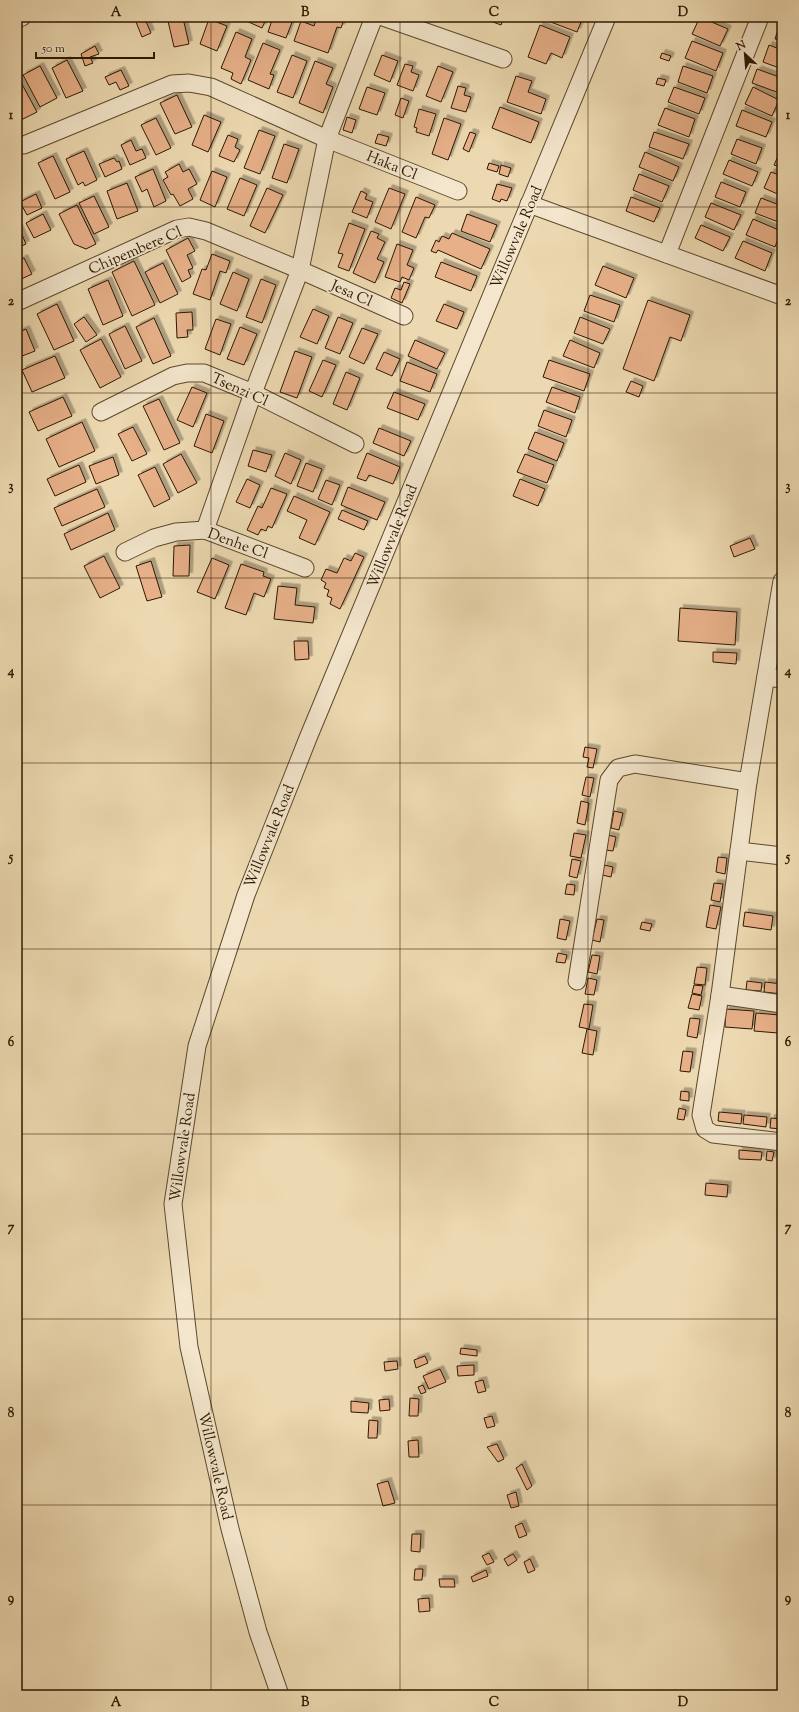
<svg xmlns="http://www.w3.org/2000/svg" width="799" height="1712" font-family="'Sorts Mill Goudy',serif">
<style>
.building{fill:#e7b089;stroke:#2c1800;filter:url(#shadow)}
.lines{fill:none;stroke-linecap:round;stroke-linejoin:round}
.street-casing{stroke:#5c482c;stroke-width:19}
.street{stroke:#f3e6cc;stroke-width:17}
.grid{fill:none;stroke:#2c1800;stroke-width:1;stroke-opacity:0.55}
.labels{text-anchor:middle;stroke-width:3.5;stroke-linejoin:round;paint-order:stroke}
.street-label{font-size:15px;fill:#2c1800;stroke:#f3e6cc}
.neatline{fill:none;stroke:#2c1800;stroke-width:1.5}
.grid-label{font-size:13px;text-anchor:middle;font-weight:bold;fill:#2c1800}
</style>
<defs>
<filter id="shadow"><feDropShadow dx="3.5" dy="-3.5" stdDeviation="0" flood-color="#0004"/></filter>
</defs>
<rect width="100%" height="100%" fill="#edd9b1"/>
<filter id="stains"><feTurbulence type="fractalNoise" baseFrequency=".005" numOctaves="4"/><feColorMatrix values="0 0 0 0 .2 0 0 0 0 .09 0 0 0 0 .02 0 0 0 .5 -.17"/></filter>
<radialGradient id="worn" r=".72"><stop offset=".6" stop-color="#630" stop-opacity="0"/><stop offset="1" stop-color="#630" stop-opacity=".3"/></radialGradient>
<g class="building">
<path d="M134 17H144L151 33 142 37Z"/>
<path d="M245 17H267L262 28 244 20Z"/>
<path d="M273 17H294L286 38 268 32Z"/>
<path d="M317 17H345L341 28 337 27 328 53 294 41 301 21 314 26Z"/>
<path d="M486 17H504L501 25 485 19Z"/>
<path d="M549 17H583L577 32 548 21Z"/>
<path d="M700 17 728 29 720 46 692 34Z"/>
<path d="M717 17H733L731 22Z"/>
<path d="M183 18 189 44 174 47 168 21Z"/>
<path d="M209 19 227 26 217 51 200 44Z"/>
<path d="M780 23 782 24V41L775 39Z"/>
<path d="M540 25 570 37 562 58 551 53 546 64 528 57Z"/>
<path d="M236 32 252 39 245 57 251 60 241 84 231 79 233 73 221 68Z"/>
<path d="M692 41 723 53 716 71 685 58Z"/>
<path d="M263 43 280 50 270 74 274 75 269 89 248 80Z"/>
<path d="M769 45 782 50V69L763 62Z"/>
<path d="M95 46 99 54 90 57 93 63 85 66 81 54Z"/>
<path d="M662 53 671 56 669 61 660 58Z"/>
<path d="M292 55 307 61 293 98 277 92Z"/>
<path d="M382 55 398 61 390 82 374 75Z"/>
<path d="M67 60 83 91 66 98 52 68Z"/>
<path d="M315 61 333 68 326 84 333 87 323 113 299 103Z"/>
<path d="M405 64 413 66 411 72 419 75 413 91 397 85Z"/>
<path d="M40 66 57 98 40 107 23 75Z"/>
<path d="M438 66 453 72 441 102 426 96Z"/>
<path d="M683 66 713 76 707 93 678 82Z"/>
<path d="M757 69 782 78V94L752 83Z"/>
<path d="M121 70 129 86 120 90 116 82 109 85 105 77Z"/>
<path d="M17 75 37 112 17 122Z"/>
<path d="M516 76 532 81 528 92 546 99 541 114 507 102Z"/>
<path d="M658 78 666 80 664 86 656 84Z"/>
<path d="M458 86 466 88 464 95 471 97 466 112 451 108Z"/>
<path d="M367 87 385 93 377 115 359 109Z"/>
<path d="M674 87 705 98 699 114 668 102Z"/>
<path d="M753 87 779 100 772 116 745 104Z"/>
<path d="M177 95 192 127 175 134 160 103Z"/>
<path d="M401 98 409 101 403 118 395 115Z"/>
<path d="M500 107 539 122 531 143 492 128Z"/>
<path d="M665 108 695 119 689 137 658 125Z"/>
<path d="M419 109 436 114 429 136 416 132 417 128 414 127Z"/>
<path d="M742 110 772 122 766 137 736 126Z"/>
<path d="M204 115 221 122 208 152 192 145Z"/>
<path d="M347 117 356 120 352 133 343 130Z"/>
<path d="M156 118 171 148 156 155 141 125Z"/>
<path d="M444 118 461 124 448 160 432 154Z"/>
<path d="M259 130 275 136 260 174 244 168Z"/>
<path d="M470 132 476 134 469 152 463 149Z"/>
<path d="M654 132 689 144 683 159 649 147Z"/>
<path d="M378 134 389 137 386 146 375 143Z"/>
<path d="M228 135 238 139 235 147 240 150 234 162 219 156Z"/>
<path d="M737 139 762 148 756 164 731 154Z"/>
<path d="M131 140 136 151 142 149 146 158 130 165 121 145Z"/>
<path d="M284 144 299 149 287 183 272 178Z"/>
<path d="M84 151 97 180 85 186 83 182 78 185 66 159Z"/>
<path d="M645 152 679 167 673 181 639 167Z"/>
<path d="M780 152 782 153V168L774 165Z"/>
<path d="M53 156 70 192 55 199 38 163Z"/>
<path d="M114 158 117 162 119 161 122 169 105 177 99 164Z"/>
<path d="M729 160 758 172 752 186 723 174Z"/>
<path d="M489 163 499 166 497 172 487 169Z"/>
<path d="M179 164 183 172 189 169 197 184 188 189 193 199 180 206 173 194 171 195 163 180 168 177 165 172Z"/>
<path d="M501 165 511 168 508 177 499 174Z"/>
<path d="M153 169 166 201 154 207 147 189 142 192 135 177Z"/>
<path d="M212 171 227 177 215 207 200 200Z"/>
<path d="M771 172 782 176V196L764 188Z"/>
<path d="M639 174 669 186 662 202 633 190Z"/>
<path d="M240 178 257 185 244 216 227 209Z"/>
<path d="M721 182 746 192 740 207 715 197Z"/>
<path d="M127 183 138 211 117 219 107 191Z"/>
<path d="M497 184 512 188 507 201 501 199 500 202 492 199Z"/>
<path d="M267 188 283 195 265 233 250 226Z"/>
<path d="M389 188 405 194 391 229 375 222Z"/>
<path d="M361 191 367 194 365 199 373 202 367 218 352 212Z"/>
<path d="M36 194 42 208 27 215 20 202Z"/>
<path d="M94 196 109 227 94 234 79 203Z"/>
<path d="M416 197 435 205 429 218 425 217 416 238 402 232Z"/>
<path d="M631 197 660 208 654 222 626 211Z"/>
<path d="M761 198 782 206 781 223 755 213Z"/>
<path d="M711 203 741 215 734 230 705 217Z"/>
<path d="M77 205 96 244 86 249 74 244 59 214Z"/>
<path d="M43 214 51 230 34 238 26 223Z"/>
<path d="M467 214 497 225 490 242 461 231Z"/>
<path d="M753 219 781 231 775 247 746 235Z"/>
<path d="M349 223 365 229 349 271 338 267 343 254 338 253Z"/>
<path d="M701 225 730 237 723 251 695 238Z"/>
<path d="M19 228 26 244 17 248V229Z"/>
<path d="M371 231 379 234 377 238 385 242 377 259 384 262 375 283 353 273Z"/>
<path d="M452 233 490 249 481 269 438 250 436 253 431 251 436 240 439 242 442 236 449 239Z"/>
<path d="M188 238 195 251 187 255 193 268 188 270 191 277 182 282 166 250Z"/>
<path d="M743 241 772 253 765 271 735 258Z"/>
<path d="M397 244 413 250 407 265 414 268 409 280 402 277 400 282 385 277Z"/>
<path d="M212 254 230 261 226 273 220 271 210 300 193 294 202 269 206 270Z"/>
<path d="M24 258 32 274 17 281V262Z"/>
<path d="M134 261 155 305 132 316 112 272Z"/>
<path d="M441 262 477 276 471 291 435 277Z"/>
<path d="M163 263 178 294 160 303 145 272Z"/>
<path d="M603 266 634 278 626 298 595 285Z"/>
<path d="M233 272 249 279 237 311 220 304Z"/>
<path d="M261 279 276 285 262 323 246 317Z"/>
<path d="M108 280 123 316 103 325 88 289Z"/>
<path d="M404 282 410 284 402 303 391 298 395 288 401 290Z"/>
<path d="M590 295 620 305 614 322 584 311Z"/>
<path d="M648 300 690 315 681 341 670 337 654 381 623 369Z"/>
<path d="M57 304 74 341 54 350 37 314Z"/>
<path d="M444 304 464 312 457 329 436 321Z"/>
<path d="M313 309 329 316 317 344 300 337Z"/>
<path d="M192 312 193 330H187L188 337 177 338 176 313Z"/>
<path d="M84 317 97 335 86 342 74 324Z"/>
<path d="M338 317 353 323 340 354 325 348Z"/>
<path d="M580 317 610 329 603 344 574 333Z"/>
<path d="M154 318 171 356 153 364 136 327Z"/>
<path d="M216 319 231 324 220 355 205 349Z"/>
<path d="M125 326 142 361 125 369 109 334Z"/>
<path d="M240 327 257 334 244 365 227 359Z"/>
<path d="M362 328 378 334 364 364 349 357Z"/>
<path d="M26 329 35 351 17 358V333Z"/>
<path d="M101 339 121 377 100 388 80 350Z"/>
<path d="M415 340 445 353 437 369 408 356Z"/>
<path d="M570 340 600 353 594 368 563 356Z"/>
<path d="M295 351 312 357 297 398 280 392Z"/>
<path d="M384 352 400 359 392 376 376 369Z"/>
<path d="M55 356 65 378 32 392 22 370Z"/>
<path d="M323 360 336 365 322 397 309 391Z"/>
<path d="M549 360 590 374 584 391 543 377Z"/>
<path d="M407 362 437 374 430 392 400 381Z"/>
<path d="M346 372 360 378 347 410 333 404Z"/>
<path d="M631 381 643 386 639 397 626 392Z"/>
<path d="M192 387 207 393 193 427 177 420Z"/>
<path d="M552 387 580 397 575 413 546 402Z"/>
<path d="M394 392 425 404 418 420 387 408Z"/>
<path d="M63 397 72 416 38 431 29 412Z"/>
<path d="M159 399 180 443 164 450 143 406Z"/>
<path d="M544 410 572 420 566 437 538 426Z"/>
<path d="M206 414 224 421 212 453 194 446Z"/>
<path d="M82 422 95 451 59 467 46 439Z"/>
<path d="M133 427 147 454 132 461 118 434Z"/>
<path d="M379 428 411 441 404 456 373 443Z"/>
<path d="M535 432 564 443 557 461 528 449Z"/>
<path d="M253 450 272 455 266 472 248 466Z"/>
<path d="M285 453 301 460 291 484 275 476Z"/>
<path d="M367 453 400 467 393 484 369 475 366 481 357 478Z"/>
<path d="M181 454 197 483 178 493 163 464Z"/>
<path d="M525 454 554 465 547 483 517 472Z"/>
<path d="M113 457 119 475 96 484 89 466Z"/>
<path d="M306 463 322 469 313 492 297 486Z"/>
<path d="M79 465 86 482 55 496 47 479Z"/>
<path d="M155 467 170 499 154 507 138 475Z"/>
<path d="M247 479 260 485 250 508 236 502Z"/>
<path d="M520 479 545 489 538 506 513 496Z"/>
<path d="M326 480 340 485 332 505 318 499Z"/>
<path d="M348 487 385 502 377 520 341 505Z"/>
<path d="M271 488 287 494 272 528 268 526 266 531 261 529 258 535 247 530 258 506 262 508Z"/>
<path d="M97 489 105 507 62 526 54 508Z"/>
<path d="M294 496 330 512 315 545 299 538 307 520 287 511Z"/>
<path d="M342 510 368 521 364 530 338 519Z"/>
<path d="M108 513 115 530 71 550 64 534Z"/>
<path d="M750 538 755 549 734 557 730 546Z"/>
<path d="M190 545 189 576H173L174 546Z"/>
<path d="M355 553 364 557 340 609 330 604 332 598 327 596 329 590 324 588 326 583 321 580 326 569 337 573 344 558 351 561Z"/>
<path d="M104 556 120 588 100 598 84 566Z"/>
<path d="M212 558 229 565 215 599 197 592Z"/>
<path d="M151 561 162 597 147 601 136 566Z"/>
<path d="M241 564 264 572 263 576 271 579 264 597 254 593 246 615 225 608Z"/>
<path d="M278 586 297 588 295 605 315 607 313 623 274 619Z"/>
<path d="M680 608 737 612 735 645 678 641Z"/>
<path d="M294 641H308L309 659 295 660Z"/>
<path d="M713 652 737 653 736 664 713 662Z"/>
<path d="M585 747 597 749 593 768 587 767 589 758 583 757Z"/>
<path d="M586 777 594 778 590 797 582 795Z"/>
<path d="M581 801 589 803 585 825 577 823Z"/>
<path d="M614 811 623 813 619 830 611 828Z"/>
<path d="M574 833 586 835 581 858 570 856Z"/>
<path d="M608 835 616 837 613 851 605 850Z"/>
<path d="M718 857 727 858 725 874 716 872Z"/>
<path d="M572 859 581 861 577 878 569 876Z"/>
<path d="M604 865 613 867 611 877 602 875Z"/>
<path d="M714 883 723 884 720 902 711 900Z"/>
<path d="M567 884 575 885 574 895 565 894Z"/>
<path d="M710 905 721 907 716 929 706 927Z"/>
<path d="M745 912 773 916 771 930 743 926Z"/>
<path d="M560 919 570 921 566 940 557 938Z"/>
<path d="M597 919 604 920 600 942 592 940Z"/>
<path d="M642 922 652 924 650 931 640 929Z"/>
<path d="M558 953 567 955 565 963 556 962Z"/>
<path d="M592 955 600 956 597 974 588 972Z"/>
<path d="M697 967 707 968 705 985 694 984Z"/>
<path d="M588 978 597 980 594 995 585 994Z"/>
<path d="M747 981 762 983 761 991 746 990Z"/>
<path d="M765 982 782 984V994L764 992Z"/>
<path d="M694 985 703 986 701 995 692 993Z"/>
<path d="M692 994 702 996 699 1010 688 1008Z"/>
<path d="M584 1004 593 1005 589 1029 579 1027Z"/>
<path d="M726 1009 754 1011 752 1029 725 1027Z"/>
<path d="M756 1013 780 1015 778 1033 754 1031Z"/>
<path d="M690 1018 700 1019 697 1038 687 1036Z"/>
<path d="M587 1029 597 1031 593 1055 582 1053Z"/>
<path d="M683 1051 693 1052 690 1072 680 1071Z"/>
<path d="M681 1091 689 1092V1101L680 1100Z"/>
<path d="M679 1108 686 1110 684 1120 677 1119Z"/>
<path d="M719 1112 742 1114 741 1124 718 1121Z"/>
<path d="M744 1115 767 1117 766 1127 743 1124Z"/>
<path d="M771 1118 782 1119V1129L770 1128Z"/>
<path d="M739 1150 762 1152 761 1160 739 1159Z"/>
<path d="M767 1151 774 1152 772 1161 766 1160Z"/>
<path d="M706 1183 728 1185 727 1197 705 1195Z"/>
<path d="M461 1348 477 1350V1356L460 1354Z"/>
<path d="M425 1356 428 1363 416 1368 414 1360Z"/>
<path d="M397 1361 398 1369 385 1371 384 1362Z"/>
<path d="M474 1365V1375L458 1376 457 1366Z"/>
<path d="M440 1369 446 1382 429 1389 423 1376Z"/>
<path d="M483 1380 486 1391 478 1393 475 1382Z"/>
<path d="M423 1385 426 1392 421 1394 418 1387Z"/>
<path d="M410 1398 419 1399 418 1416H409Z"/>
<path d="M389 1399 390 1410 380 1411 379 1400Z"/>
<path d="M351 1401 369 1403 368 1413 351 1412Z"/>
<path d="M492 1416 495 1426 487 1428 484 1418Z"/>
<path d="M369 1420 378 1421 377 1438H368Z"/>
<path d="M418 1440 419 1457H409L408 1441Z"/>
<path d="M497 1444 504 1459 498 1462 487 1447Z"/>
<path d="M522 1464 532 1486 527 1490 516 1468Z"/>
<path d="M388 1481 395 1503 383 1506 377 1484Z"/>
<path d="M516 1492 519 1506 511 1508 507 1495Z"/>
<path d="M522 1523 527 1535 519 1538 515 1526Z"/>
<path d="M412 1534H421L420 1552 411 1551Z"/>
<path d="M489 1553 494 1562 487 1565 482 1556Z"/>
<path d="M513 1554 517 1560 508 1566 504 1559Z"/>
<path d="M530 1559 535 1570 528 1573 524 1562Z"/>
<path d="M415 1569H423L422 1580H414Z"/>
<path d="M486 1570 488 1576 473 1582 471 1577Z"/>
<path d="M439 1579H454L455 1587H440Z"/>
<path d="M429 1598 430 1611 419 1612 418 1599Z"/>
</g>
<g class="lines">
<g class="street-casing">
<g id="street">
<path d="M383 17 503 59"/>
<path d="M17 19 22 17"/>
<path d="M24 145 172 84 189 83 211 87 327 139 458 191"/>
<path d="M529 204 782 296"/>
<path d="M667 254 760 17"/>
<path d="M17 302 177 229 189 227 206 231 300 270 404 316"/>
<path d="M101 412 173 376 187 373H204L253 393 355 444"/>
<path d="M205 530 253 393 300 270 327 139 374 17"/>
<path d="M125 552 154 538 176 532 205 530 305 568"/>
<path d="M782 581 748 782 720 995 701 1115 705 1129 713 1134 782 1142"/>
<path d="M766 677 782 679"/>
<path d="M739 851 782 856"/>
<path d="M577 981 609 780 618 768 635 764 748 782"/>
<path d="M720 995 782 1004"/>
<path d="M280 1695 258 1632 230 1529 189 1347 173 1204 197 1046 246 895 308 738 607 17"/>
</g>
</g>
<use href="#street" class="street"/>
</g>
<path class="grid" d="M211 17V1695M400 17V1695M588 17V1695M17 207H782M17 393H782M17 578H782M17 763H782M17 949H782M17 1134H782M17 1319H782M17 1505H782"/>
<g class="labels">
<g class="street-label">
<text transform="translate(392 165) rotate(22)" y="5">Haka Cl</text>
<text transform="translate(516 237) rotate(-67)" y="5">Willowvale Road</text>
<text transform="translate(135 250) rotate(-23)" y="5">Chipembere Cl</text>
<text transform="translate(352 293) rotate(24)" y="5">Jesa Cl</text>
<text transform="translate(240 389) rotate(24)" y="5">Tsenzi Cl</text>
<text transform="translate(392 536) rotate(-68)" y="5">Willowvale Road</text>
<text transform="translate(238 543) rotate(20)" y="5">Denhe Cl</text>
<text transform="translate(269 836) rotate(-68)" y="5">Willowvale Road</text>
<text transform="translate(182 1147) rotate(-82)" y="5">Willowvale Road</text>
<text transform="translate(216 1466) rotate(77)" y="5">Willowvale Road</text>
</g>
</g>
<rect width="799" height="1712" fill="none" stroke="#edd9b1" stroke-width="44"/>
<g transform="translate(745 54) rotate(334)" stroke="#f3e6cc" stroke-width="3" paint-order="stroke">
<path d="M0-3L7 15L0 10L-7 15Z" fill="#2c1800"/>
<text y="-6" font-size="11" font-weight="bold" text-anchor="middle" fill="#2c1800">N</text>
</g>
<path d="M36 52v6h118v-6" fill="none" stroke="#2c1800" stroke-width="2"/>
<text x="42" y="52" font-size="12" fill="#2c1800" stroke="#f3e6cc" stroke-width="3" paint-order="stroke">50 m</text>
<rect x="22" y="22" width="755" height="1668" class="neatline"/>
<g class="grid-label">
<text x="116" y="16">A</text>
<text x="305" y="16">B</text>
<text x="494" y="16">C</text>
<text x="683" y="16">D</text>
<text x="11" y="119">1</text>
<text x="788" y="119">1</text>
<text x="11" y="305">2</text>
<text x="788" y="305">2</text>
<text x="11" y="490">3</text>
<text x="788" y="490">3</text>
<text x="11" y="675">4</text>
<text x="788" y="675">4</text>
<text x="11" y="861">5</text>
<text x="788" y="861">5</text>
<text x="11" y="1046">6</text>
<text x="788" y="1046">6</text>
<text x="11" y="1231">7</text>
<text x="788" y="1231">7</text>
<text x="11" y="1417">8</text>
<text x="788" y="1417">8</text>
<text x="11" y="1602">9</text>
<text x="788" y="1602">9</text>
<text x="116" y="1706">A</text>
<text x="305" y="1706">B</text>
<text x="494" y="1706">C</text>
<text x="683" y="1706">D</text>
</g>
<rect width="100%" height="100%" filter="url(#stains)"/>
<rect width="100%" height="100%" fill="url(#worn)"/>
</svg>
